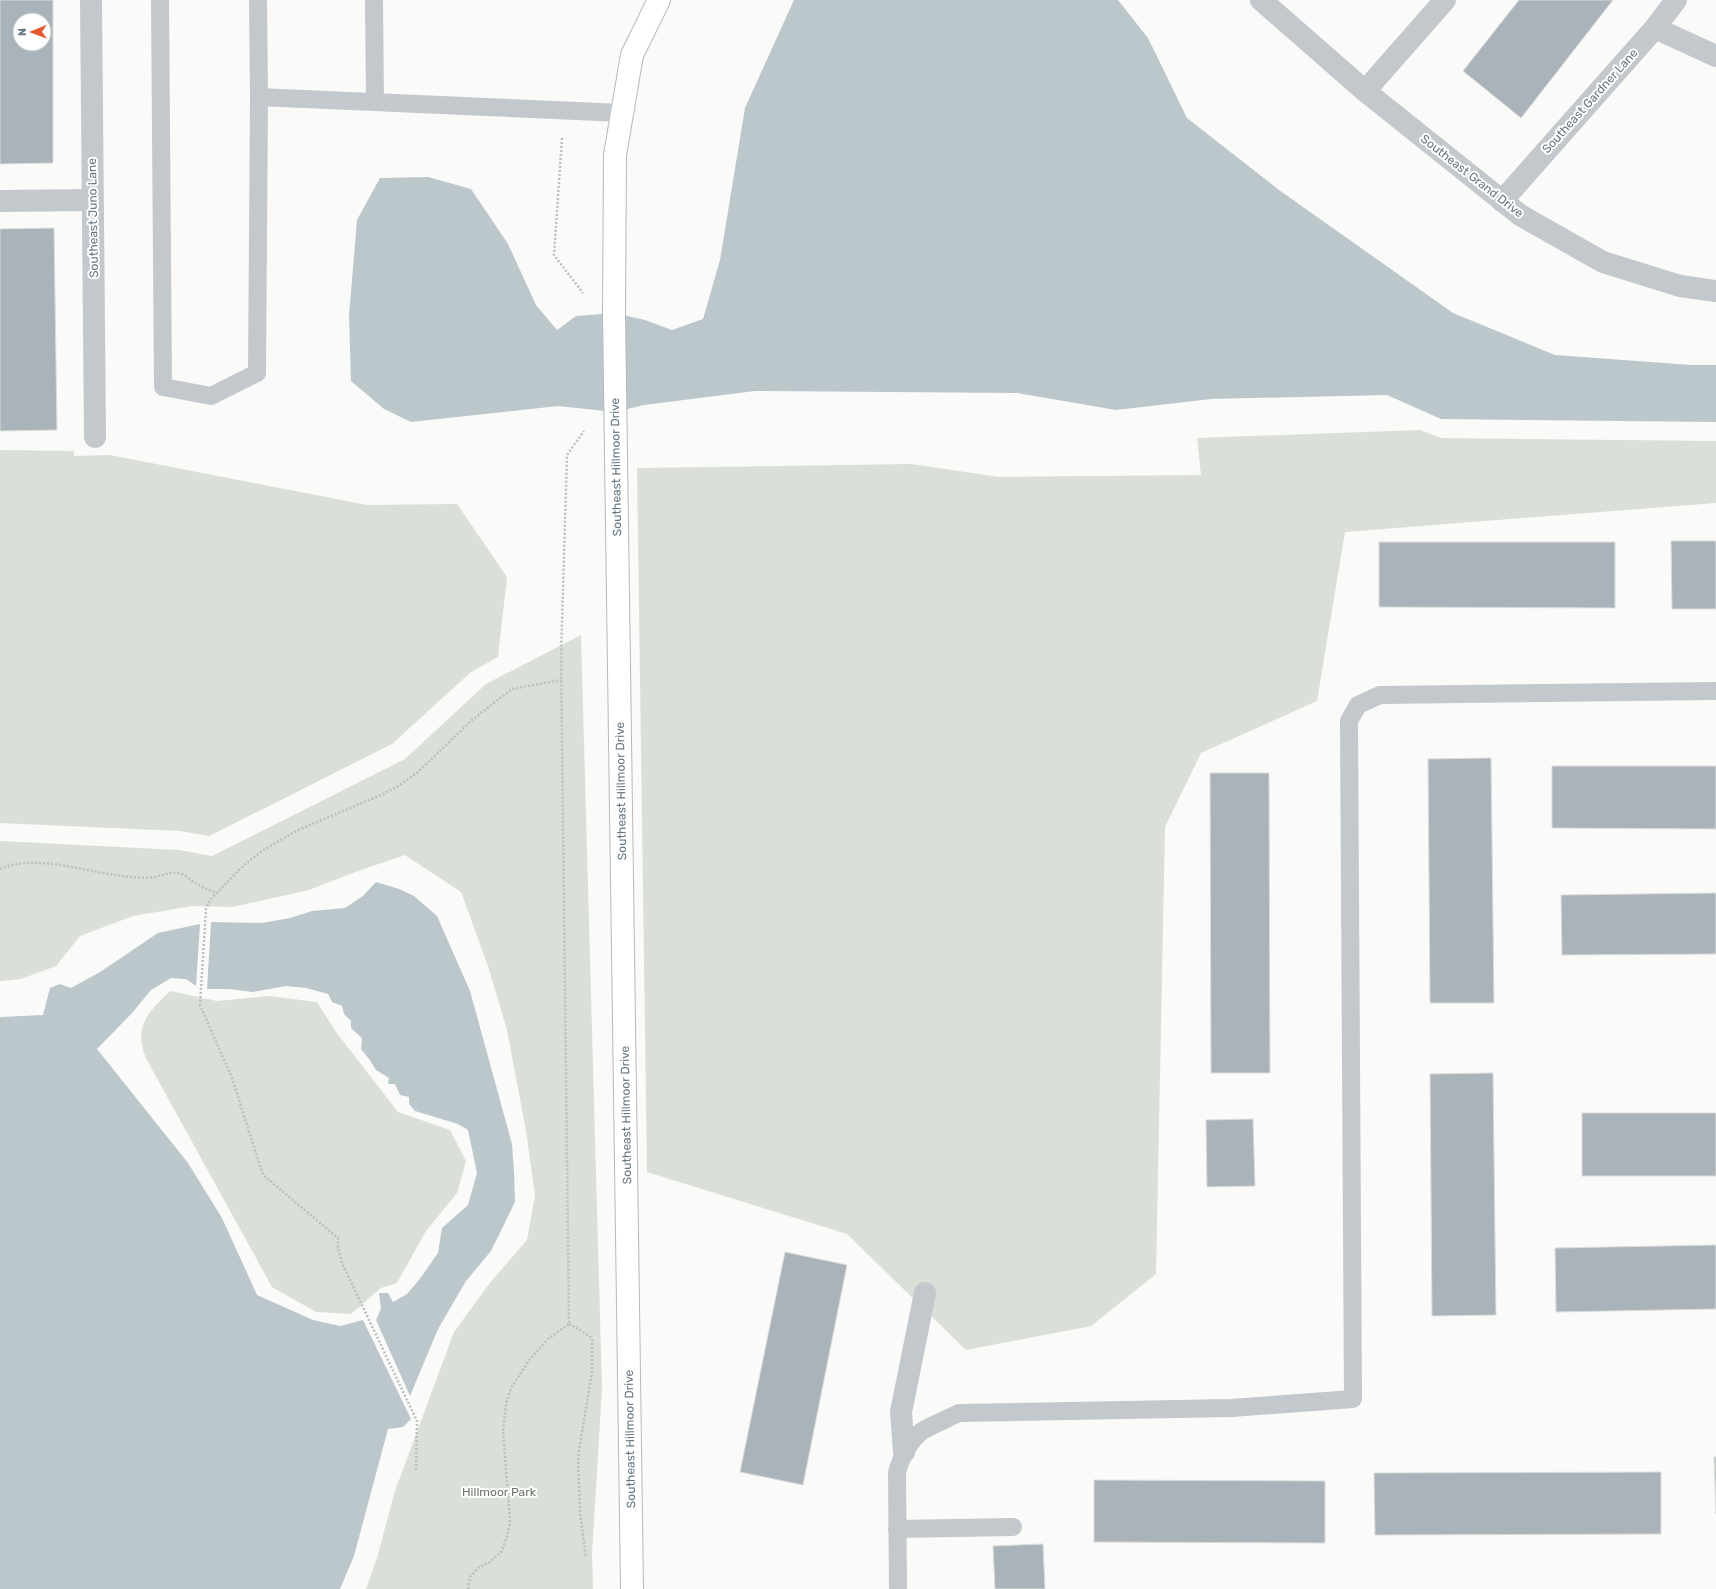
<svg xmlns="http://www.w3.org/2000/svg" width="1716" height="1589" font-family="Rubik,sans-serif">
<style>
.green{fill:#dadfd7}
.water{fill:#bbc7cb}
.building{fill:#aab3b9;stroke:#dcdcda;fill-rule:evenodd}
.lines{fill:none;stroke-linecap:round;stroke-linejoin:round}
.secondary-casing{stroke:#b3babf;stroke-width:24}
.path{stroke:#bbbfc2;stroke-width:2.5;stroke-dasharray:2 2;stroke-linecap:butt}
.lane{stroke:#c3c8cc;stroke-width:18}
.street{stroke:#c3c8cc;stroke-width:22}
.secondary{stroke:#fff;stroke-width:22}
.labels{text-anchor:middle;stroke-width:4;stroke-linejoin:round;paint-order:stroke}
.street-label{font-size:12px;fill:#657683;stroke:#fff}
.park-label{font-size:12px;fill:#687a64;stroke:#fff}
</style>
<rect width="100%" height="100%" fill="#fafaf8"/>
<g class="green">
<path d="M1420 430 1441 438 1716 441V503L1345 532 1317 701 1201 753 1165 827 1156 1274 1091 1326 966 1350 847 1234 647 1172 637 468 911 464 999 477 1201 475 1197 438Z"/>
<path d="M0 450 74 451V456L110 455 367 505 457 504 507 577 498 657 471 672 392 744 209 836 180 831 0 823Z"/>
<path d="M581 635 602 1388 592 1555 593 1589H366L377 1558 395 1491 454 1332 489 1284 527 1240 535 1195 526 1131 507 1030 488 966 461 892 405 855 358 871 309 890 233 907 193 906 133 916 80 936 56 966 21 979 0 981V841L179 850 212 856 405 759 486 684Z"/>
<path d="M170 991 217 1001 269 996 317 1002 336 1032 398 1112 450 1130 466 1161 457 1193 426 1231 397 1283 381 1288 351 1314 316 1312 272 1287 153 1071C149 1063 143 1054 142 1045 137 1021 155 1006 170 991Z"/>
</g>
<g class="water">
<path d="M794 0H1118L1148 38 1187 118 1279 190 1453 313 1555 355 1691 365H1716V422L1441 419 1387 395 1211 399 1116 410 1017 393 755 391 644 405 615 412 558 406 411 422 384 409 351 381 349 316 357 220 380 178 428 177 471 189 508 244 536 305 557 330 576 316 614 313 645 320 672 330 703 319 720 260 745 108Z"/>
<path d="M376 882 399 889 414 896 437 916 470 991 512 1144 514 1172 515 1202 491 1251 466 1281 438 1329 410 1396 376 1320 381 1309 379 1293H388L393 1302 407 1294 419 1280 438 1253 442 1228 468 1205 477 1173 468 1130 458 1124 415 1111 409 1104V1097L400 1095 395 1084H388L389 1078 376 1070 369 1059 361 1049 362 1038 351 1028V1021L344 1014 342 1006 332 1002 328 994 306 988 286 986 253 992 229 989H207L211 922 262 923 290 918 312 911 345 908 363 896Z"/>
<path d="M200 924 196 986 186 979 171 978 151 990 132 1013 97 1049 188 1163 222 1218 257 1295 313 1320 340 1326 363 1320 411 1419 403 1427 388 1429 354 1556 340 1589H0V1017L43 1015 50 988 60 984 71 988 100 972 158 933Z"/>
</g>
<g class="building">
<path d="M0 0H53V163L0 164ZM20 20H44V44H20Z"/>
<path d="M1519 0H1613L1521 118 1463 71Z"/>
<path d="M54 228 57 430 0 431V229Z"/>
<path d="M1671 541H1716V609H1672Z"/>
<path d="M1379 542H1615V608L1379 607Z"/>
<path d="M1491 758 1494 1003H1430L1428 759Z"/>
<path d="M1552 766H1716V829L1552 828Z"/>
<path d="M1210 773H1269L1270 1073H1211Z"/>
<path d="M1716 893V954L1562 955 1561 895Z"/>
<path d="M1493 1073 1496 1315 1432 1316 1430 1074Z"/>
<rect x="1582" y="1113" width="134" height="63"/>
<path d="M1253 1119 1255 1186 1207 1187 1206 1120Z"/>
<path d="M1716 1245V1309L1556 1312 1555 1248Z"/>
<path d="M785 1252 847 1265 803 1485 740 1472Z"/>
<path d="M1714 1457H1716V1514Z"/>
<path d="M1661 1472V1534L1375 1535 1374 1473Z"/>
<path d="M1094 1480 1325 1481V1543L1094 1542Z"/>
<path d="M1043 1544 1045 1589H995L993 1546Z"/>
</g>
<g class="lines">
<g class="secondary-casing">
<path id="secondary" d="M632 1589 614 313 615 155 632 55 659 0"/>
</g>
<g class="path">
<path d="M562 138 554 255 583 293"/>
<path d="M0 869C39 852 92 875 133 877 140 878 148 878 155 877 163 875 170 872 179 873 186 875 191 881 197 884 203 888 210 890 217 893"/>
<path d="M569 1324 580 1330 592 1338V1372L578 1456 580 1513 586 1557"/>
<path d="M416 1470 417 1421 342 1263 338 1248V1238L263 1175 232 1078 200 1005 206 909 210 900 244 865 265 849 298 830 381 795 400 785 418 772 472 720 512 689 561 680"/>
<path d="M468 1589 470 1577 479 1567 490 1562 501 1552 507 1537 510 1521 503 1431 506 1404 511 1388 530 1359 548 1339 569 1324 561 657 567 455 584 431"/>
</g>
<g class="lane">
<path d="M160 0 163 387 211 396 257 373 259 97 622 113"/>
<path d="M258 0 259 97"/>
<path d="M374 0 375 102"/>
<path d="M897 1529 1013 1527"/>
<path d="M898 1589 897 1473C900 1459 910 1440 922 1431 934 1424 947 1419 959 1413L1231 1408 1353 1399 1349 721 1358 705 1380 695 1716 691"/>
</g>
<g class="street">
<path d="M91 0 95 437"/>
<path d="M1261 0 1365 91 1520 215 1603 262 1680 286 1716 291"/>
<path d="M1655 28 1716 56"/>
<path d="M1365 91 1445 0"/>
<path d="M0 201 92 200"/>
<path d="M1502 201 1655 28 1676 0"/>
<path d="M904 1452 901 1412 925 1293"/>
</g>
<use href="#secondary" class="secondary"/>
</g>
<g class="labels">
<g class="street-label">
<text transform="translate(1590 101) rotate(-48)" y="4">Southeast Gardner Lane</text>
<text transform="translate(1472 176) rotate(38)" y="4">Southeast Grand Drive</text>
<text transform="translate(93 218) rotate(-91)" y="4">Southeast Juno Lane</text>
<text transform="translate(616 467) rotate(-91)" y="4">Southeast Hillmoor Drive</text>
<text transform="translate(621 791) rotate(-91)" y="4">Southeast Hillmoor Drive</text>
<text transform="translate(626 1115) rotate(-91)" y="4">Southeast Hillmoor Drive</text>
<text transform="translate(630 1439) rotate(-91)" y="4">Southeast Hillmoor Drive</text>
</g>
<g class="park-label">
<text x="499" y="1496">Hillmoor Park</text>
</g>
</g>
<g transform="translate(32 32) rotate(269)"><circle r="19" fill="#ffffff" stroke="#c1c8cd"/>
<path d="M0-3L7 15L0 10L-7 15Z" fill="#e4572e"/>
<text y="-6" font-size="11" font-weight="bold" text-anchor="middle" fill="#657683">N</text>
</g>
</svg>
